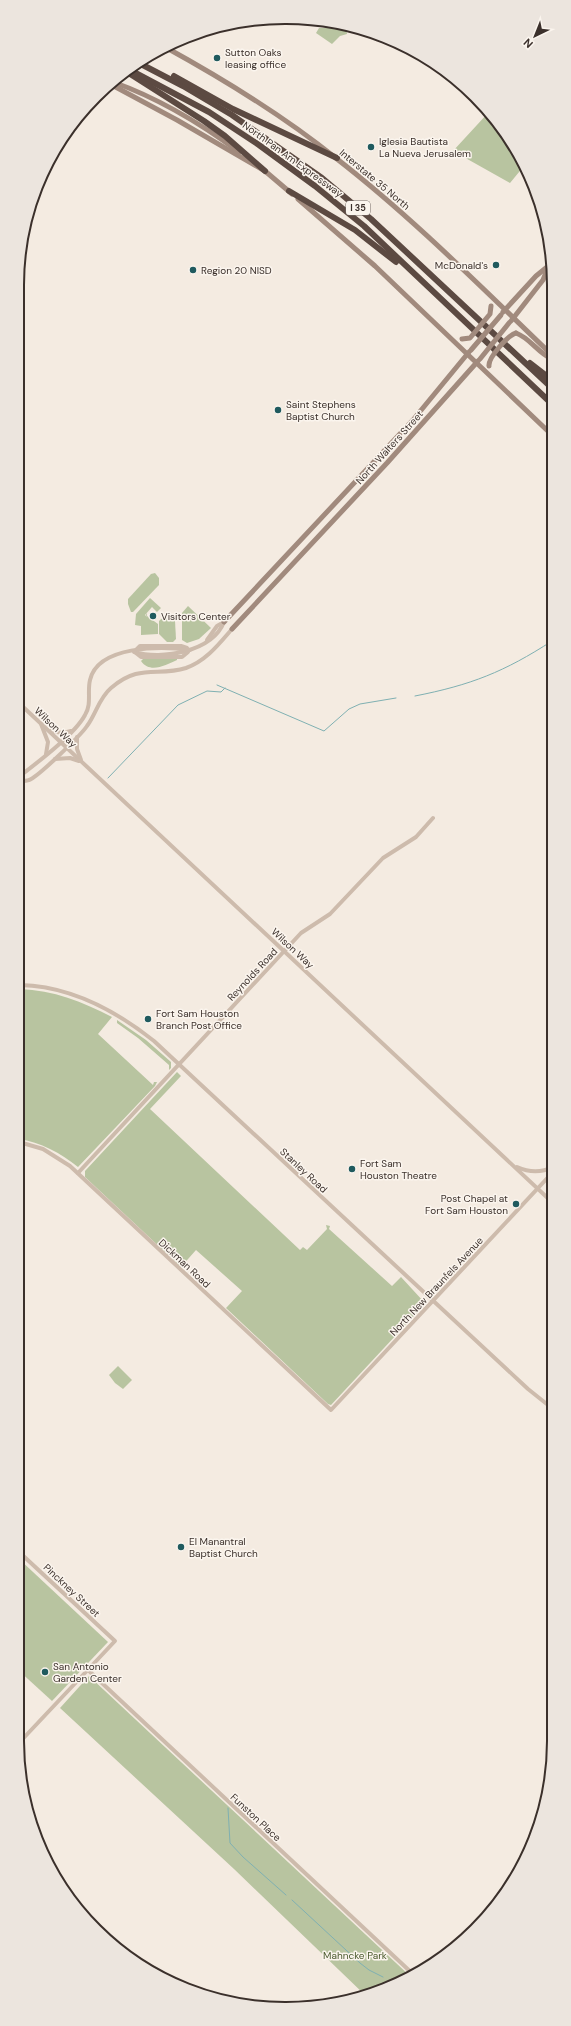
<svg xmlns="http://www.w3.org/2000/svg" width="571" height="2026" font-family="'DM Sans',sans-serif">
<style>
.green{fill:#b8c4a0}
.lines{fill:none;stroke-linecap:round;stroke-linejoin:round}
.stream{stroke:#7fb0b2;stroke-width:1}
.tertiary{stroke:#cdbbac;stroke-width:4}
.secondary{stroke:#a18a7d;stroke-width:5}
.motorway{stroke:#5c4a42;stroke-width:6}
.secondary-bridge{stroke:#a18a7d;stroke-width:5}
.poi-dot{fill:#1f5a5e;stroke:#fbf5ee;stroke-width:1.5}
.labels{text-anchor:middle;stroke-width:3;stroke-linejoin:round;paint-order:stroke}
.shield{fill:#fbf5ee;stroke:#756b66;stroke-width:1}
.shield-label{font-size:9px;font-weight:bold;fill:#3b302b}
.poi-label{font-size:10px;fill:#3b302b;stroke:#fbf5ee;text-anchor:start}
.street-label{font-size:10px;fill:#3b302b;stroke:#fbf5ee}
.park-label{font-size:10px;fill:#4a5a2e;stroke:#fbf5ee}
.rim{fill:none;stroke:#3b302b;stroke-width:2}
</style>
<rect width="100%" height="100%" fill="#f4ebe1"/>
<g class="green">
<path d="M346 27 347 34 340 36 332 44 316 33 319 28Z"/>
<path d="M488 113 526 167 524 166 510 183 453 151Z"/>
<path d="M155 573 159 578V585L133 612H131L128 604V599L151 574Z"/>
<path d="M150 598 161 608 157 612 152 607 145 615 147 617 146 615 147 613V616L158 624V634L141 635V626L135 625 136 614Z"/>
<path d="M188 606 211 628 199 639 187 643 182 640V613Z"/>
<path d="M167 614 175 621 176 639 173 642H167L159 634V621Z"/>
<path d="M177 658V660C166 665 150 674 141 661L143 659Z"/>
<path d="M20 989C53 990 83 1002 112 1017L98 1034 153 1085 154 1082H157L155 1086 78 1167C61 1153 40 1142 19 1139Z"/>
<path d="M117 1020 146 1040 171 1062V1068L169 1070V1065L138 1038 117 1023Z"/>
<path d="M177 1072 181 1076 150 1109 300 1250 303 1247 307 1250 327 1229 326 1225 330 1226 329 1229 392 1286 401 1277 424 1302V1305L331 1405 328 1404 226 1308 242 1291 196 1250 181 1267 85 1177V1171Z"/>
<path d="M118 1366 132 1380 123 1389 115 1383 109 1375Z"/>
<path d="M18 1558 108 1642 52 1701 17 1669Z"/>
<path d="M89 1676 411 1977 366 1996 234 1869 60 1708Z"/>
</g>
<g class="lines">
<g class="stream">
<path d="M217 685 324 731 349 709 360 704 396 698"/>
<path d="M415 696C471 685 504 672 552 641"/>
<path d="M108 778 178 705 207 691 221 692 225 688"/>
<path d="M228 1808 230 1843 243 1857 286 1895"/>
<path d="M292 1900 360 1963 369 1970 383 1977"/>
</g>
<g class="tertiary">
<path d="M207 640 217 626 224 622"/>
<path d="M136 650 140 646H181L187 648"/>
<path d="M134 652C162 660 212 652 224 622"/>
<path d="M136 653 141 657H182L188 652"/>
<path d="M21 705 553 1203"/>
<path d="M41 724 48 742 46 754"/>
<path d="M51 731 63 733 71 731"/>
<path d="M77 737V749L81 760"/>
<path d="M55 759 70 758 79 761"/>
<path d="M20 776C38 762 75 734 85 715 92 704 87 692 90 680 98 645 162 646 190 650"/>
<path d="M20 781C23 781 27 781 29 780 38 777 81 735 87 726 96 714 99 698 111 688 140 663 157 677 186 668 206 661 219 644 232 629"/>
<path d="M20 985C71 986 115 1010 154 1041L528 1389 553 1409"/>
<path d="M19 1142 43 1149 70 1166 331 1410 553 1172"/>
<path d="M517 1167C530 1173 541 1173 553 1167"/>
<path d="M78 1173 301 933 330 914 383 858 416 837 433 818"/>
<path d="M88 1670 414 1975"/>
<path d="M17 1745 115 1641 18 1551"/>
</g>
<g class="secondary">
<path d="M165 47C225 80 284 116 337 159 413 218 482 288 552 355"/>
<path d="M113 82C158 98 200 123 239 152"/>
<path d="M110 84 177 120 265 171 292 194"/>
<path d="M298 199 375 266 552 435"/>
<path d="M503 312 536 276 552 263"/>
<path d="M511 321 543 280 547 270"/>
<path d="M516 333C530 338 538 353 552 359"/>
<path d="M224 622 413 420 469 352"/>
<path d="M232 629 387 463 478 361"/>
</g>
<g class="motorway">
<path d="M137 62 183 86 232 115 322 178 371 219 552 388"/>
<path d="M128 69 209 112 259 145 315 186 364 226 552 404"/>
<path d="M127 72 204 121 225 136 265 171"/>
<path d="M174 76 233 109 337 158"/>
<path d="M289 191 355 230 396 262"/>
<path d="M530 363 552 380"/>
</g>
<g class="secondary-bridge">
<path d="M462 339 470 338 490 314 491 306"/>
<path d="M471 350 501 315"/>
<path d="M480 359 509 323"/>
<path d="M489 366C488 358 508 335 516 333"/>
</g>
</g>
<g class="poi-dot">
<circle cx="217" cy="58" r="4"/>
<circle cx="371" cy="147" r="4"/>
<circle cx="496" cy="265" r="4"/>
<circle cx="193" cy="270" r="4"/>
<circle cx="278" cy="410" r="4"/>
<circle cx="153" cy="616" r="4"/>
<circle cx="148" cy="1019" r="4"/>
<circle cx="352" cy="1169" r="4"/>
<circle cx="516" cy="1204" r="4"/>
<circle cx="181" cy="1547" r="4"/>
<circle cx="45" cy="1672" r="4"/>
</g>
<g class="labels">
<rect class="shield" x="346" y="201" width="24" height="14" rx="3"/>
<g class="shield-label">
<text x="358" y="211">I 35</text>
</g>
<g class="poi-label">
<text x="225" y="56">Sutton Oaks<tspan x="225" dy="12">leasing office</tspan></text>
<text x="379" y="145">Iglesia Bautista<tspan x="379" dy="12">La Nueva Jerusalem</tspan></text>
<text x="488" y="269" text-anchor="end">McDonald's</text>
<text x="201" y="274">Region 20 NISD</text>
<text x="286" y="408">Saint Stephens<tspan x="286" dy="12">Baptist Church</tspan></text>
<text x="161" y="620">Visitors Center</text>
<text x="156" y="1017">Fort Sam Houston<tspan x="156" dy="12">Branch Post Office</tspan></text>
<text x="360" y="1167">Fort Sam<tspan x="360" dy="12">Houston Theatre</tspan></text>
<text x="508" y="1202" text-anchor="end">Post Chapel at<tspan x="508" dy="12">Fort Sam Houston</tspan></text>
<text x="189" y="1545">El Manantral<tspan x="189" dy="12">Baptist Church</tspan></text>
<text x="53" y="1670">San Antonio<tspan x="53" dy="12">Garden Center</tspan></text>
</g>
<g class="street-label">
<text transform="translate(293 159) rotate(36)" y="4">North Pan Am Expressway</text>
<text transform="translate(375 179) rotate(40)" y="4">Interstate 35 North</text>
<text transform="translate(389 447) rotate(-48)" y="4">North Walters Street</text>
<text transform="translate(56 727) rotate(43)" y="4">Wilson Way</text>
<text transform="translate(293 948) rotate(43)" y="4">Wilson Way</text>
<text transform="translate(252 974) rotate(-47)" y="4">Reynolds Road</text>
<text transform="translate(304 1170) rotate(43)" y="4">Stanley Road</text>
<text transform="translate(185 1263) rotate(43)" y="4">Dickman Road</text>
<text transform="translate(436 1286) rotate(-47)" y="4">North New Braunfels Avenue</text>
<text transform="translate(72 1590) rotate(43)" y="4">Pinckney Street</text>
<text transform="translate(256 1817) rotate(43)" y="4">Funston Place</text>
</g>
<g class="park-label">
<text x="355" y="1959">Mahncke Park</text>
</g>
</g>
<path d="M0 0H571V2026H0ZM285 24H286A261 261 0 0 1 547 285V1741A261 261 0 0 1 286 2002H285A261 261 0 0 1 24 1741V285A261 261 0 0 1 285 24Z" fill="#ece5de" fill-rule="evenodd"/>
<path class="rim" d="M285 24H286A261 261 0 0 1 547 285V1741A261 261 0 0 1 286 2002H285A261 261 0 0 1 24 1741V285A261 261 0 0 1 285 24Z"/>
<g transform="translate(535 36) rotate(223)" stroke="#fbf5ee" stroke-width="3" paint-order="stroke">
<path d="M0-3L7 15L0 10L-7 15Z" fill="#3b302b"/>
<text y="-6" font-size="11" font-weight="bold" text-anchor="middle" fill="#3b302b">N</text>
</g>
</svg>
